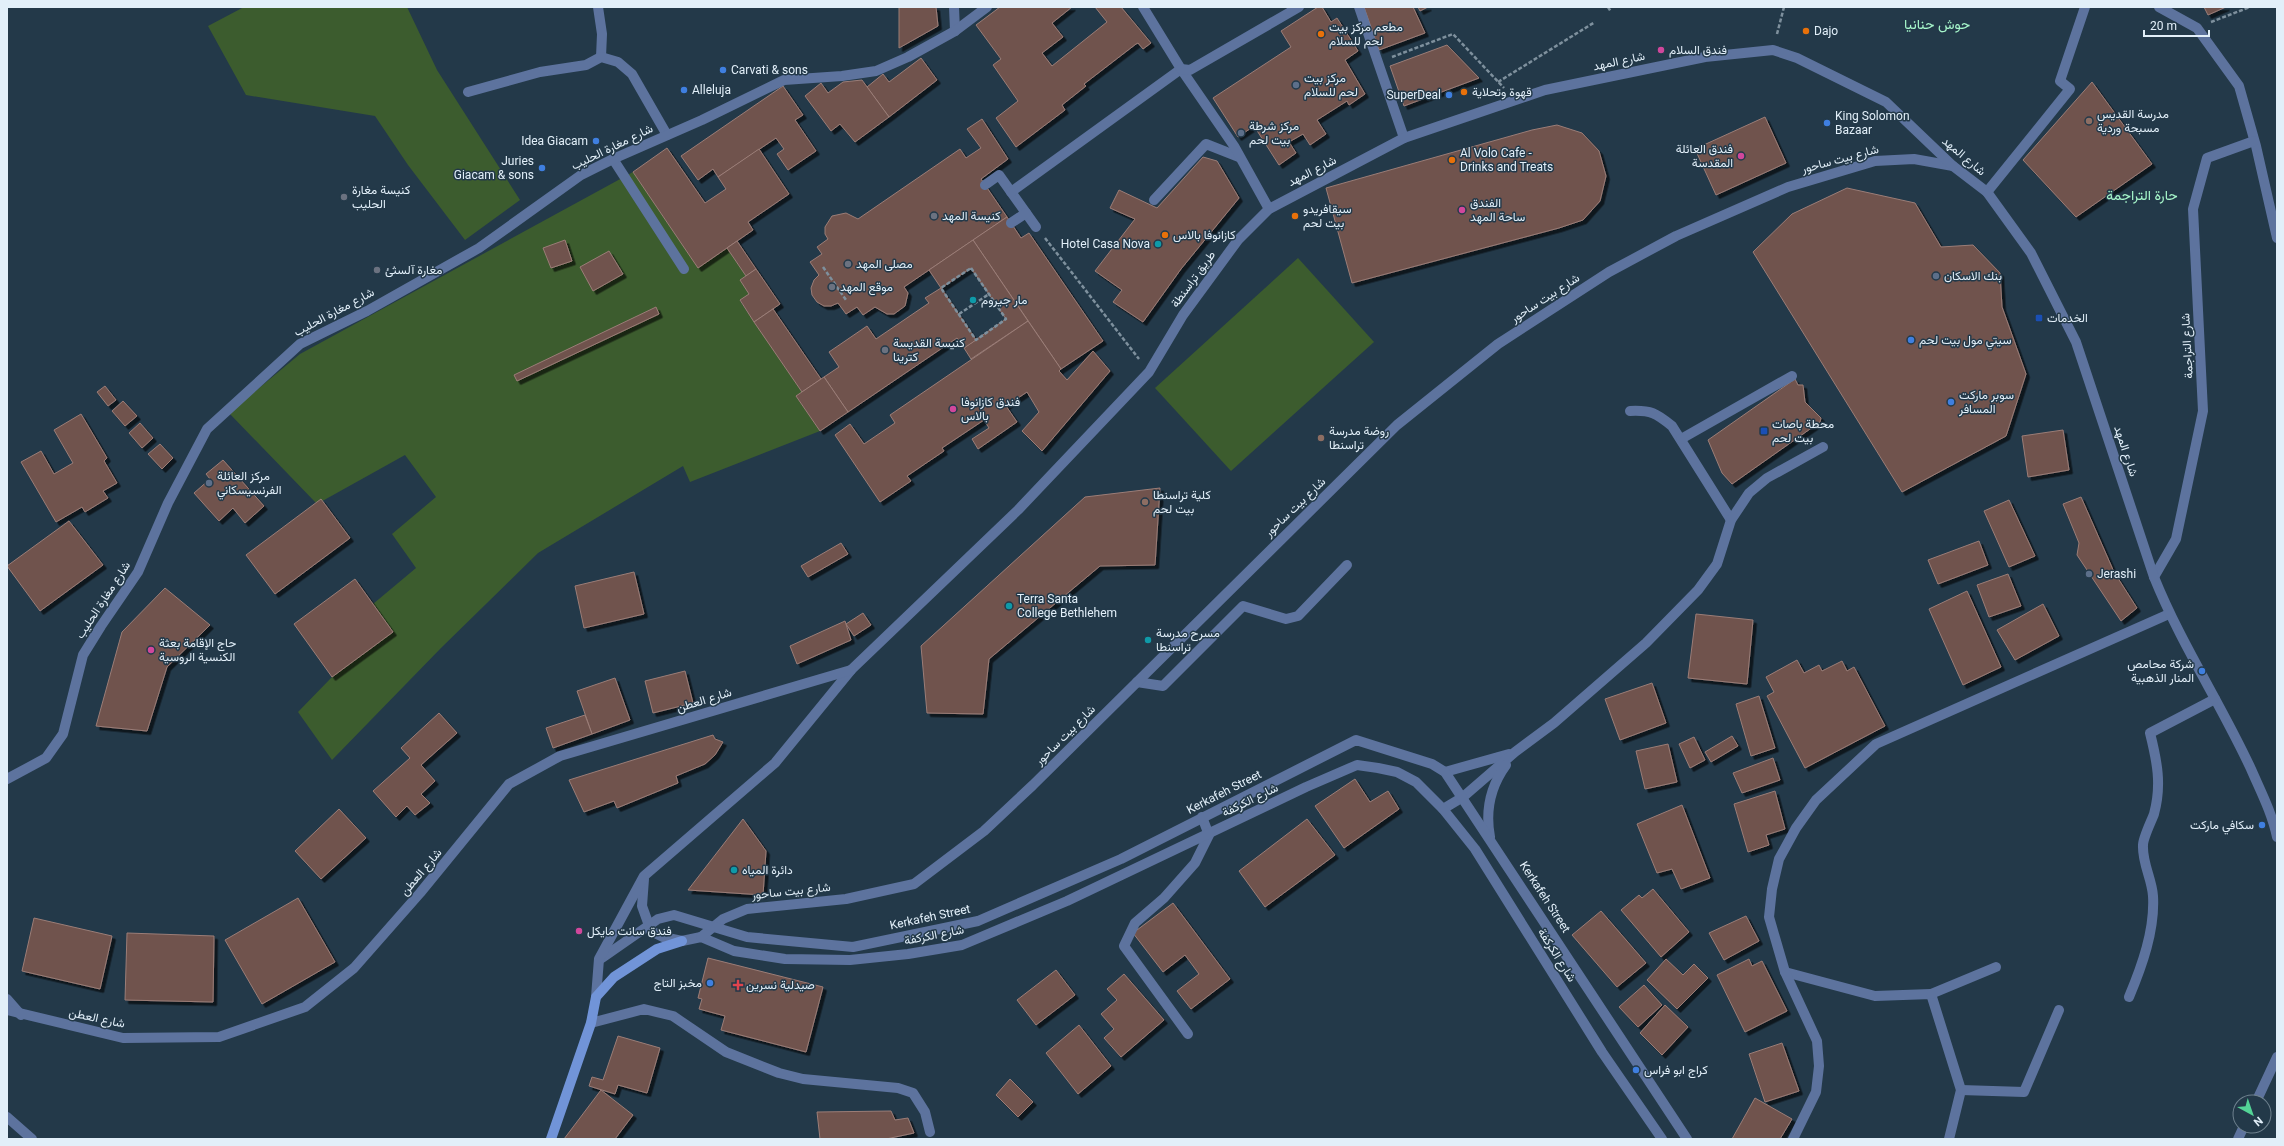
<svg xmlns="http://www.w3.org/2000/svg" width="2284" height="1146" font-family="Roboto,Vazirmatn,sans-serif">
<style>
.green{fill:#3c5c2e}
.building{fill:#6f534d;stroke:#9b7d77;filter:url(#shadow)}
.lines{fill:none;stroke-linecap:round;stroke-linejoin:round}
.path{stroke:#7e909d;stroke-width:2.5;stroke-dasharray:4 2;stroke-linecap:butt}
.service{stroke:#5d739e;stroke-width:10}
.pedestrian{stroke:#5d739e;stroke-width:10}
.minor{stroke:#5d739e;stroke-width:10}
.tertiary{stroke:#5d739e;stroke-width:10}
.secondary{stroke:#7194d8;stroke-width:10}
.food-dot{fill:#e8710a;stroke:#233949;stroke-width:1.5}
.hotel-dot{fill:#d1479c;stroke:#233949;stroke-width:1.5}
.shop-dot{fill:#3f7fe0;stroke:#233949;stroke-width:1.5}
.service-dot{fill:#5c6f8a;stroke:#233949;stroke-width:1.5}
.education-dot{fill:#8d6e63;stroke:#233949;stroke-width:1.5}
.worship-dot{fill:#6b7280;stroke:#233949;stroke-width:1.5}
.culture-dot{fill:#0f9aa8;stroke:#233949;stroke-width:1.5}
.transit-dot{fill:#1a4fb4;stroke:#233949;stroke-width:1.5}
.health-dot{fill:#e0444e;stroke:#233949;stroke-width:1.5}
.labels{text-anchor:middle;stroke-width:3;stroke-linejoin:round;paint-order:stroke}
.poi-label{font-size:12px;fill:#e2eff9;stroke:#233949;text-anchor:start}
.street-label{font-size:12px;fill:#e2eff9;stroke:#233949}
.quarter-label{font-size:14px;fill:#a7f7cb;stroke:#233949}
</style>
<defs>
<filter id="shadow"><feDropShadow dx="3.5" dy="3.5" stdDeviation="0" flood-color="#0009"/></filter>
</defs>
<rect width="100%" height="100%" fill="#233949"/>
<g class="green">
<path d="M244 7H407L437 70 520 200 465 240 408 165 375 116 246 95 208 26Z"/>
<path d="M633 172 698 267 727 248 746 276 740 280 749 294 740 301 802 392 796 396 820 431 690 482 683 466 538 553 441 648 332 760 298 712 332 677 393 632 373 604 416 568 392 534 436 497 405 455 317 504 229 413 300 354Z"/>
<path d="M1298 258 1374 342 1231 471 1155 388Z"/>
</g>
<g class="building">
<path d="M899 7H936L938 26 899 48Z"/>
<path d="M1000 7H1072L1052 23 1063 37 1042 53 1052 66 1107 22 1095 7H1121L1151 43 1143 49 1138 43 1136 44 1084 84 1086 86 1062 105 1065 110 1016 147 996 118 1018 101 993 65 1001 59 976 25Z"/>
<path d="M1318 7H1322L1331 22 1337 18 1358 51 1345 60 1365 94 1349 105 1347 101 1317 120 1326 134 1310 145 1303 134 1289 142 1296 153 1279 165 1254 126 1238 137 1213 98 1291 47 1281 31Z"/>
<path d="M1364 7H1413L1425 33 1379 50Z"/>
<path d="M1418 7H1428L1420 11Z"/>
<path d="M2204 7H2226L2208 15Z"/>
<path d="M1447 45 1479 78 1404 106 1390 66Z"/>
<path d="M921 58 937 80 889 117 867 87 883 74 889 82Z"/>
<path d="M862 80 889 117 855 142 840 124 831 131 805 96 821 83 828 93 843 82Z"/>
<path d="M2092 82 2152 164 2076 217 2023 160Z"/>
<path d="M783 86 803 115 795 120 816 151 788 170 777 154 784 149 776 138 718 177 713 169 698 180 681 156Z"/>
<path d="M1765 117 1786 163 1716 195 1695 149Z"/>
<path d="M982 119 1008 159 981 179 1007 217 904 287 908 293 905 306 894 314H887L875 307 863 315 857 307 846 314 838 303 831 306H824L817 302 812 295 811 288 814 280 819 275 810 262 822 254 817 247 828 239 825 234V227L832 216 846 213 858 219 960 149 966 158 981 148 967 129Z"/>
<path d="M1557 125 1582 133 1599 151 1606 176 1600 201 1583 220 1559 228 1352 283 1326 188 1532 130Z"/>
<path d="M667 148 705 203 726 189 718 177 759 149 789 194 748 222 753 230 698 268 633 172Z"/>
<path d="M1203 157 1217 161 1239 198 1181 269 1143 322 1113 302 1122 290 1095 271 1135 219 1110 208 1119 190 1157 208Z"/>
<path d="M1847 188 1915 203 1941 247 1973 245 2000 273 2002 307 2026 374 2006 436 1902 492 1753 252 1792 214Z"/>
<path d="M1007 217 1021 238 1029 233 1103 341 1061 369 973 240Z"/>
<path d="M565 240 572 261 551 268 543 248Z"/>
<path d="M973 240 1028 321 971 359 964 348 1006 319 971 268 941 288 929 270Z"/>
<path d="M737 241 756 269 746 276 727 248Z"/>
<path d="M609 251 623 274 593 291 580 267Z"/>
<path d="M756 269 780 304 754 322 740 300 749 294 740 280Z"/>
<path d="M941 288 976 340 964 348 957 338 848 412 824 377 839 367 829 352 867 326 876 339 929 303 925 298Z"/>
<path d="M656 307 659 314 517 381 514 375Z"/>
<path d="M773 309 821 379 802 392 754 322Z"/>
<path d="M1028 321 1061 369 1059 371 1067 380 1093 351 1110 371 1042 451 1022 431 1039 412 1027 392 1006 406 1017 422 978 449 972 439 989 428 984 420 942 448 944 451 907 476 911 481 880 502 835 435 850 424 864 444 895 423 890 415Z"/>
<path d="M824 377 848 412 820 431 796 396Z"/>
<path d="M1795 379 1798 385H1803L1805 402 1821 418 1820 422 1732 484 1722 473 1708 440Z"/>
<path d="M105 386 116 400 108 406 97 392Z"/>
<path d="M123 401 137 416 125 426 112 411Z"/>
<path d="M81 414 107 458 104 461 117 483 103 491 108 498 85 512 82 507 56 522 21 462 41 451 54 474 73 463 54 430Z"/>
<path d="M140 423 153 438 142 448 129 433Z"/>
<path d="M2063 430 2069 470 2028 477 2022 436Z"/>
<path d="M160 444 173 458 162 469 148 454Z"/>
<path d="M223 460 264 506 245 523 233 508 219 521 194 493 210 479 206 474Z"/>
<path d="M1160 488 1155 565 1100 566 989 659 983 714 927 713 921 646 1085 497Z"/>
<path d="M2081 497 2114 572 2137 608 2121 621 2077 555 2079 543 2063 504Z"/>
<path d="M321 499 350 538 275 594 246 555Z"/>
<path d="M2009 500 2035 556 2009 567 1984 511Z"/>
<path d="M69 521 103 565 40 611 7 566Z"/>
<path d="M1979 541 1988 565 1938 584 1928 560Z"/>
<path d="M841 543 848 554 808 577 801 566Z"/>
<path d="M634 572 644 614 584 628 575 586Z"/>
<path d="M2008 574 2021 606 1989 617 1977 585Z"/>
<path d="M355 579 393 632 332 677 294 624Z"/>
<path d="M165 588 210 625 167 667 147 731 96 726 122 632Z"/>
<path d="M1967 591 2001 667 1963 685 1929 609Z"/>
<path d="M2043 604 2059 636 2015 660 1997 630Z"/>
<path d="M863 613 871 625 854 636 846 624Z"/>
<path d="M1696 614 1753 620 1747 684 1688 678Z"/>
<path d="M845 621 851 640 797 664 790 646Z"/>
<path d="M1797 660 1804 673 1819 665 1822 671 1842 661 1847 671 1854 667 1885 726 1805 768 1767 696 1774 692 1766 677Z"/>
<path d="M685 671 693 703 653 713 645 681Z"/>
<path d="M615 678 630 720 592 734 577 691Z"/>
<path d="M1652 683 1666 723 1620 740 1605 699Z"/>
<path d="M1759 696 1775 748 1751 756 1736 704Z"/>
<path d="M439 713 457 733 421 765 435 781 421 794 430 803 415 815 407 806 396 817 373 791 410 758 401 748Z"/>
<path d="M585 715 592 734 553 748 546 728Z"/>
<path d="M713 735 715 739 723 742 715 755 705 764 676 776 678 783 617 808 614 801 584 812 569 780Z"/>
<path d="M1732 736 1738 746 1711 762 1705 752Z"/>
<path d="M1694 737 1705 760 1690 768 1679 744Z"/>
<path d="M1668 744 1677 782 1645 789 1636 751Z"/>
<path d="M1773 758 1780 780 1742 793 1733 773Z"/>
<path d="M1355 779 1370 802 1388 791 1399 809 1344 848 1315 806Z"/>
<path d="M1775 791 1785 829 1766 835 1769 845 1748 852 1734 804Z"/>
<path d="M1682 805 1710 878 1681 889 1672 869 1657 873 1637 824Z"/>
<path d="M339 809 366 838 321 879 295 851Z"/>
<path d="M743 819 766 851 763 895 688 890Z"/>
<path d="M1307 819 1335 855 1265 907 1239 871Z"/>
<path d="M1653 889 1689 932 1661 957 1621 910 1639 895 1642 898Z"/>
<path d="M298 898 335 962 262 1004 225 940Z"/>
<path d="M1173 903 1230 979 1191 1009 1177 991 1199 974 1185 955 1163 972 1133 933Z"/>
<path d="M1601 911 1646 963 1617 987 1572 935Z"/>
<path d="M1746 916 1759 941 1724 960 1709 933Z"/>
<path d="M34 918 112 936 100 989 22 971Z"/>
<path d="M127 933 214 936 213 1002 125 1000Z"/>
<path d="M708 958 823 987 806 1052 721 1030 725 1016 699 1009 702 999 698 998Z"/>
<path d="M1666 959 1683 975 1694 964 1708 978 1677 1009 1647 980Z"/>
<path d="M1749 959 1752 966 1762 961 1787 1011 1745 1032 1717 975Z"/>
<path d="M1056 970 1075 995 1036 1025 1017 1000Z"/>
<path d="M1124 974 1164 1020 1121 1057 1104 1038 1114 1029 1101 1014 1117 1000 1107 989Z"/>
<path d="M1644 985 1662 1005 1638 1027 1619 1007Z"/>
<path d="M1665 1005 1688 1027 1662 1055 1640 1033Z"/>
<path d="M1079 1025 1111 1066 1078 1094 1046 1053Z"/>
<path d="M618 1036 660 1048 647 1093 618 1085 615 1094 589 1086 592 1077 603 1080Z"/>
<path d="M1782 1043 1799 1091 1765 1102 1749 1054Z"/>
<path d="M1010 1079 1033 1102 1018 1117 996 1095Z"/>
<path d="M601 1090 633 1115 615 1139H564Z"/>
<path d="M1755 1098 1792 1119 1780 1139H1732Z"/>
<path d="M891 1111 895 1120 908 1118 914 1133 886 1139H820L817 1112Z"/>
</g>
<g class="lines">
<g class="path">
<path d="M1608 7 1611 12"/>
<path d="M2211 22 2250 7"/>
<path d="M1777 34 1784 7"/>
<path d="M1392 57 1453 34 1504 88"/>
<path d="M1498 82 1595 22"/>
<path d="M1045 238 1139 359"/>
<path d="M823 267 846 300"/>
<path d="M971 268 1006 319 976 340 941 288Z"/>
<path d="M959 314 989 294"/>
</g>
<g class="service">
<path d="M613 159 684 269"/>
<path d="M1154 200 1206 144 1239 157"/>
</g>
<g class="pedestrian">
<path d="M954 7 955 31"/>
<path d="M985 185 999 175 1036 227"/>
<path d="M1011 192 1181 69"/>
<path d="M1011 223 1026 213"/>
</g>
<g class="minor">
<path d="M598 7 602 34 601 57"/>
<path d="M1143 7 1181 69 1234 146 1269 209"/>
<path d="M1359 7 1404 138"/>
<path d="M2159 7 2197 28 2239 86 2256 146 2277 238"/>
<path d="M1181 69 1190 70 1299 7"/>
<path d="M468 92 540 72 586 65 601 57 618 62 632 74 667 135"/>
<path d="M1987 192 2070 89 2060 81 2085 7"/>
<path d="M1630 411C1651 410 1656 413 1672 426L1731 520"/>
<path d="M1681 439 1792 376"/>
<path d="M2154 577 2176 539 2203 411 2193 209 2207 158 2254 141"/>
<path d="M1137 682 1163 686 1243 606 1286 619 1298 616 1347 565"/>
<path d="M1445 772 1509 754"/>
<path d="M7 779 46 758 63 734 83 655 101 626 138 572 168 503 207 429 300 344 367 311 479 248 581 175 613 159 702 120 784 80 842 76 876 71 908 57 955 31 987 7"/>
<path d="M1443 809 1463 797 1515 752 1554 723 1646 643 1698 590 1717 564 1731 520 1749 493 1767 478 1823 447"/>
<path d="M1490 837C1485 810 1490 787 1506 765"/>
<path d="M1785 972 1875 996 1931 994 1961 1090 1949 1139"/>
<path d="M1931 994 1996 967"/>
<path d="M2129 997C2142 966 2155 930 2153 896 2152 879 2142 863 2143 845 2143 838 2151 822 2154 814 2162 785 2157 761 2150 733L2215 699"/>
<path d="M7 999 21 1015"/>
<path d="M591 1023 644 1009 673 1016 726 1052 779 1073 803 1079 898 1088 913 1093 925 1112 930 1132"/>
<path d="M1188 1034 1124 946 1135 923 1164 898 1195 863 1209 835 1202 817"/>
<path d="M1961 1090 2024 1092 2059 1010"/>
<path d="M7 1117 32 1139"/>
<path d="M1793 1139 1816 1092 1819 1066 1817 1041 1785 972 1769 917 1772 889 1779 859 1796 828 1816 800 1876 744 2169 614"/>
</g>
<g class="tertiary">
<path d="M644 879 642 906 651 931 663 937 682 941 701 937 734 951 785 959 850 960 908 954 962 945 1067 901 1306 787 1357 765 1378 768 1397 772 1416 782 1443 809 1475 849 1602 1052 1662 1139"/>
<path d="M701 937 723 919 747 909 846 899 914 884 984 831 1033 785 1397 425 1498 344 1609 272 1676 236 1788 187 1875 161 1914 159 1953 166"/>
<path d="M602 958 658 919 674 915 747 937 853 947 978 921 1121 859 1356 740 1432 764 1445 772 1687 1139"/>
<path d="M596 997 599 959 644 876 775 763 851 670 1018 510 1149 372 1183 315 1238 240 1269 209 1404 138 1545 90 1705 57 1773 50 1797 58 1886 102 1953 166 1987 192 2031 253 2076 342 2154 577C2181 644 2221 704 2251 769 2261 792 2272 813 2277 837"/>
<path d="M7 1010 123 1038 219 1037 305 1007 354 968 420 893 509 784 560 756 851 670"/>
<path d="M2256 1102 2277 1057"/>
<path d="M2238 1139 2244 1126"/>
</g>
<path class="secondary" d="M551 1139 591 1023 596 997 614 977 657 949 682 941"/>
</g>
<g class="food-dot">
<circle cx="1806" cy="31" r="4"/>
<circle cx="1321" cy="34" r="4"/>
<circle cx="1464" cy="92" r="4"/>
<circle cx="1452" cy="160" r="4"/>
<circle cx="1295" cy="216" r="4"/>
<circle cx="1165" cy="235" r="4"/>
</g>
<g class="hotel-dot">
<circle cx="1661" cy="50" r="4"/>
<circle cx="1741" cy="156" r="4"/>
<circle cx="1462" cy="210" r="4"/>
<circle cx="953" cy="409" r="4"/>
<circle cx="151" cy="650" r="4"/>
<circle cx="579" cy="931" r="4"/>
</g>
<g class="shop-dot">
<circle cx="723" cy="70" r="4"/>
<circle cx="684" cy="90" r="4"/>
<circle cx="1449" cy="95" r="4"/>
<circle cx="1827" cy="123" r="4"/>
<circle cx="596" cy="141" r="4"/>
<circle cx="542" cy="168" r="4"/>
<circle cx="1911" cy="340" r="4"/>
<circle cx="1951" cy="402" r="4"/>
<circle cx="2202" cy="671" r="4"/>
<circle cx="2262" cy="825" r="4"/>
<circle cx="710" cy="983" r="4"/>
<circle cx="1636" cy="1070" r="4"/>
</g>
<g class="service-dot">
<circle cx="1296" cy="85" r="4"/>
<circle cx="1241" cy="133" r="4"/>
<circle cx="1936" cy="276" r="4"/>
<circle cx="209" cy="483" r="4"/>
<circle cx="2089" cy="574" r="4"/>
</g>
<g class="education-dot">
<circle cx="2089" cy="121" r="4"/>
<circle cx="1321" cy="438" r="4"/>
<circle cx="1145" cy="502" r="4"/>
</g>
<g class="worship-dot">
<circle cx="344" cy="197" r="4"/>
<circle cx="934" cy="216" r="4"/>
<circle cx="848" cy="264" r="4"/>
<circle cx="377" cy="270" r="4"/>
<circle cx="832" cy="287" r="4"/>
<circle cx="885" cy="350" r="4"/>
</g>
<g class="culture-dot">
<circle cx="1158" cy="244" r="4"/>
<circle cx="973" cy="300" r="4"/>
<circle cx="1009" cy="606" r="4"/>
<circle cx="1148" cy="640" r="4"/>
<circle cx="734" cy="870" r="4"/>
</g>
<g class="transit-dot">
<rect x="2035" y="314" width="8" height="8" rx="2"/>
<rect x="1760" y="427" width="8" height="8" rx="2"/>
</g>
<path class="health-dot" d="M736 979h4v4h4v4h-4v4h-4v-4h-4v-4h4z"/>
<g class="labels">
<g class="poi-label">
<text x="1329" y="31">مطعم مركز بيت<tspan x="1329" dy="14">لحم للسلام</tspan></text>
<text x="1814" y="35">Dajo</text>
<text x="1669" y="54">فندق السلام</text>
<text x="731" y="74">Carvati &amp; sons</text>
<text x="1304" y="82">مركز بيت<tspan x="1304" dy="14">لحم للسلام</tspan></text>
<text x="692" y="94">Alleluja</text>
<text x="1472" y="96">قهوة وتحلاية</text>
<text x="1441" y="99" text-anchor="end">SuperDeal</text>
<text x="2097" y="118">مدرسة القديس<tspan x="2097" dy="14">مسبحة وردية</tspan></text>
<text x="1835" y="120">King Solomon<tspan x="1835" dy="14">Bazaar</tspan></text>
<text x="1249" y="130">مركز شرطة<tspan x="1249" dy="14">بيت لحم</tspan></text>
<text x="588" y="145" text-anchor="end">Idea Giacam</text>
<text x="1733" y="153" text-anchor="end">فندق العائلة<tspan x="1733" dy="14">المقدسة</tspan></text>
<text x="1460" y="157">Al Volo Cafe -<tspan x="1460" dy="14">Drinks and Treats</tspan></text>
<text x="534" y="165" text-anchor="end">Juries<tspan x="534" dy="14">Giacam &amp; sons</tspan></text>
<text x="352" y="194">كنيسة مغارة<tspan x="352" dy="14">الحليب</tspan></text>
<text x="1470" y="207">الفندق<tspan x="1470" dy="14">ساحة المهد</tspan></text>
<text x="1303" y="213">سيقافريدو<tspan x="1303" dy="14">بيت لحم</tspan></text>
<text x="942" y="220">كنيسة المهد</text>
<text x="1173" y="239">كازانوفا بالاس</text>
<text x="1150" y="248" text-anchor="end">Hotel Casa Nova</text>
<text x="856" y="268">مصلى المهد</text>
<text x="385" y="274">مغارة آلسثئ</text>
<text x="1944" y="280">بنك الاسكان</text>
<text x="840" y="291">موقع المهد</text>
<text x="981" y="304">مار جيروم</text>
<text x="2047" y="322">الخدمات</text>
<text x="1919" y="344">سيتي مول بيت لحم</text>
<text x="893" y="347">كنيسة القديسة<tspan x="893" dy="14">كترينا</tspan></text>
<text x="1959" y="399">سوبر ماركت<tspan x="1959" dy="14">المسافر</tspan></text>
<text x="961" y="406">فندق كازانوفا<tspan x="961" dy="14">بالاس</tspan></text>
<text x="1772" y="428">محطة باصات<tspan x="1772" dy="14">بيت لحم</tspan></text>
<text x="1329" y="435">روضة مدرسة<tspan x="1329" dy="14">تراسنطا</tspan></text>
<text x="217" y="480">مركز العائلة<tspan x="217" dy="14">الفرنسيسكاني</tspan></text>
<text x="1153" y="499">كلية تراسنطا<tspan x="1153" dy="14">بيت لحم</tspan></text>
<text x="2097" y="578">Jerashi</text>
<text x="1017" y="603">Terra Santa<tspan x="1017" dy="14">College Bethlehem</tspan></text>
<text x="1156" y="637">مسرح مدرسة<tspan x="1156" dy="14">تراسنطا</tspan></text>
<text x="159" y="647">حاج الإقامة بعثة<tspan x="159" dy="14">الكنسية الروسية</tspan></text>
<text x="2194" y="668" text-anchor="end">شركة محامص<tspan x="2194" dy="14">المنار الذهبية</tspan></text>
<text x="2254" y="829" text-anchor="end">سكافي ماركت</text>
<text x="742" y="874">دائرة المياه</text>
<text x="587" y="935">فندق سانت مايكل</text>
<text x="702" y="987" text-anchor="end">مخبز التاج</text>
<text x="746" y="989">صيدلية نسرين</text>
<text x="1644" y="1074">كراج ابو فراس</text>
</g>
<g class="street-label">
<text transform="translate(1619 61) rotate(-12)" y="4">شارع المهد</text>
<text transform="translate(612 147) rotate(-26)" y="4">شارع مغارة الحليب</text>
<text transform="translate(1964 156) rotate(40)" y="4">شارع المهد</text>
<text transform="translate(1840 159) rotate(-15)" y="4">شارع بيت ساحور</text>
<text transform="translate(1312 171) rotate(-27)" y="4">شارع المهد</text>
<text transform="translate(1193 279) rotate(-54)" y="4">طريق تراسنطة</text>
<text transform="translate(1545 298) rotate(-33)" y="4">شارع بيت ساحور</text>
<text transform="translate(334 312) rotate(-28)" y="4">شارع مغارة الحليب</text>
<text transform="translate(2187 346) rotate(-93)" y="4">شارع التراجمة</text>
<text transform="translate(2126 451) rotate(72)" y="4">شارع المهد</text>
<text transform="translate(1295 507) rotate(-44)" y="4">شارع بيت ساحور</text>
<text transform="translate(103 600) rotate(-57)" y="4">شارع مغارة الحليب</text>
<text transform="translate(704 700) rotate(-17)" y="4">شارع العطن</text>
<text transform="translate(1065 735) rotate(-45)" y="4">شارع بيت ساحور</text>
<text transform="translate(1224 792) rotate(-27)" y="4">Kerkafeh Street</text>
<text transform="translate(1250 800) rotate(-26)" y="4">شارع الكركفة</text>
<text transform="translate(421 872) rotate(-50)" y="4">شارع العطن</text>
<text transform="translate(791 891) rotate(-6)" y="4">شارع بيت ساحور</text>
<text transform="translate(1545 897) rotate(57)" y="4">Kerkafeh Street</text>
<text transform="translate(930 917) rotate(-12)" y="4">Kerkafeh Street</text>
<text transform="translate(934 935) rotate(-11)" y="4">شارع الكركفة</text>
<text transform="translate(1557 955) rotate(58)" y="4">شارع الكركفة</text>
<text transform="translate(97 1018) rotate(12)" y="4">شارع العطن</text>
</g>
<g class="quarter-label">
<text x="1937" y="29">حوش حنانيا</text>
<text x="2142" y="200">حارة التراجمة</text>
</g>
</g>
<rect width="2284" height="1146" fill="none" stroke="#e2eff9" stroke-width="16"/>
<g transform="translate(2252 1114) rotate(140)"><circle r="19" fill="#233949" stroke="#6f828f"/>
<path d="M0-3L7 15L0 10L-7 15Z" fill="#53d396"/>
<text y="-6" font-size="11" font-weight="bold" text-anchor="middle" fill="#e2eff9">N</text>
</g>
<path d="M2144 30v6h65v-6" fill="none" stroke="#e2eff9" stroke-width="2"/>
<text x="2150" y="30" font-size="12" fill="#e2eff9" stroke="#233949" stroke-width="3" paint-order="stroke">20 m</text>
</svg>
